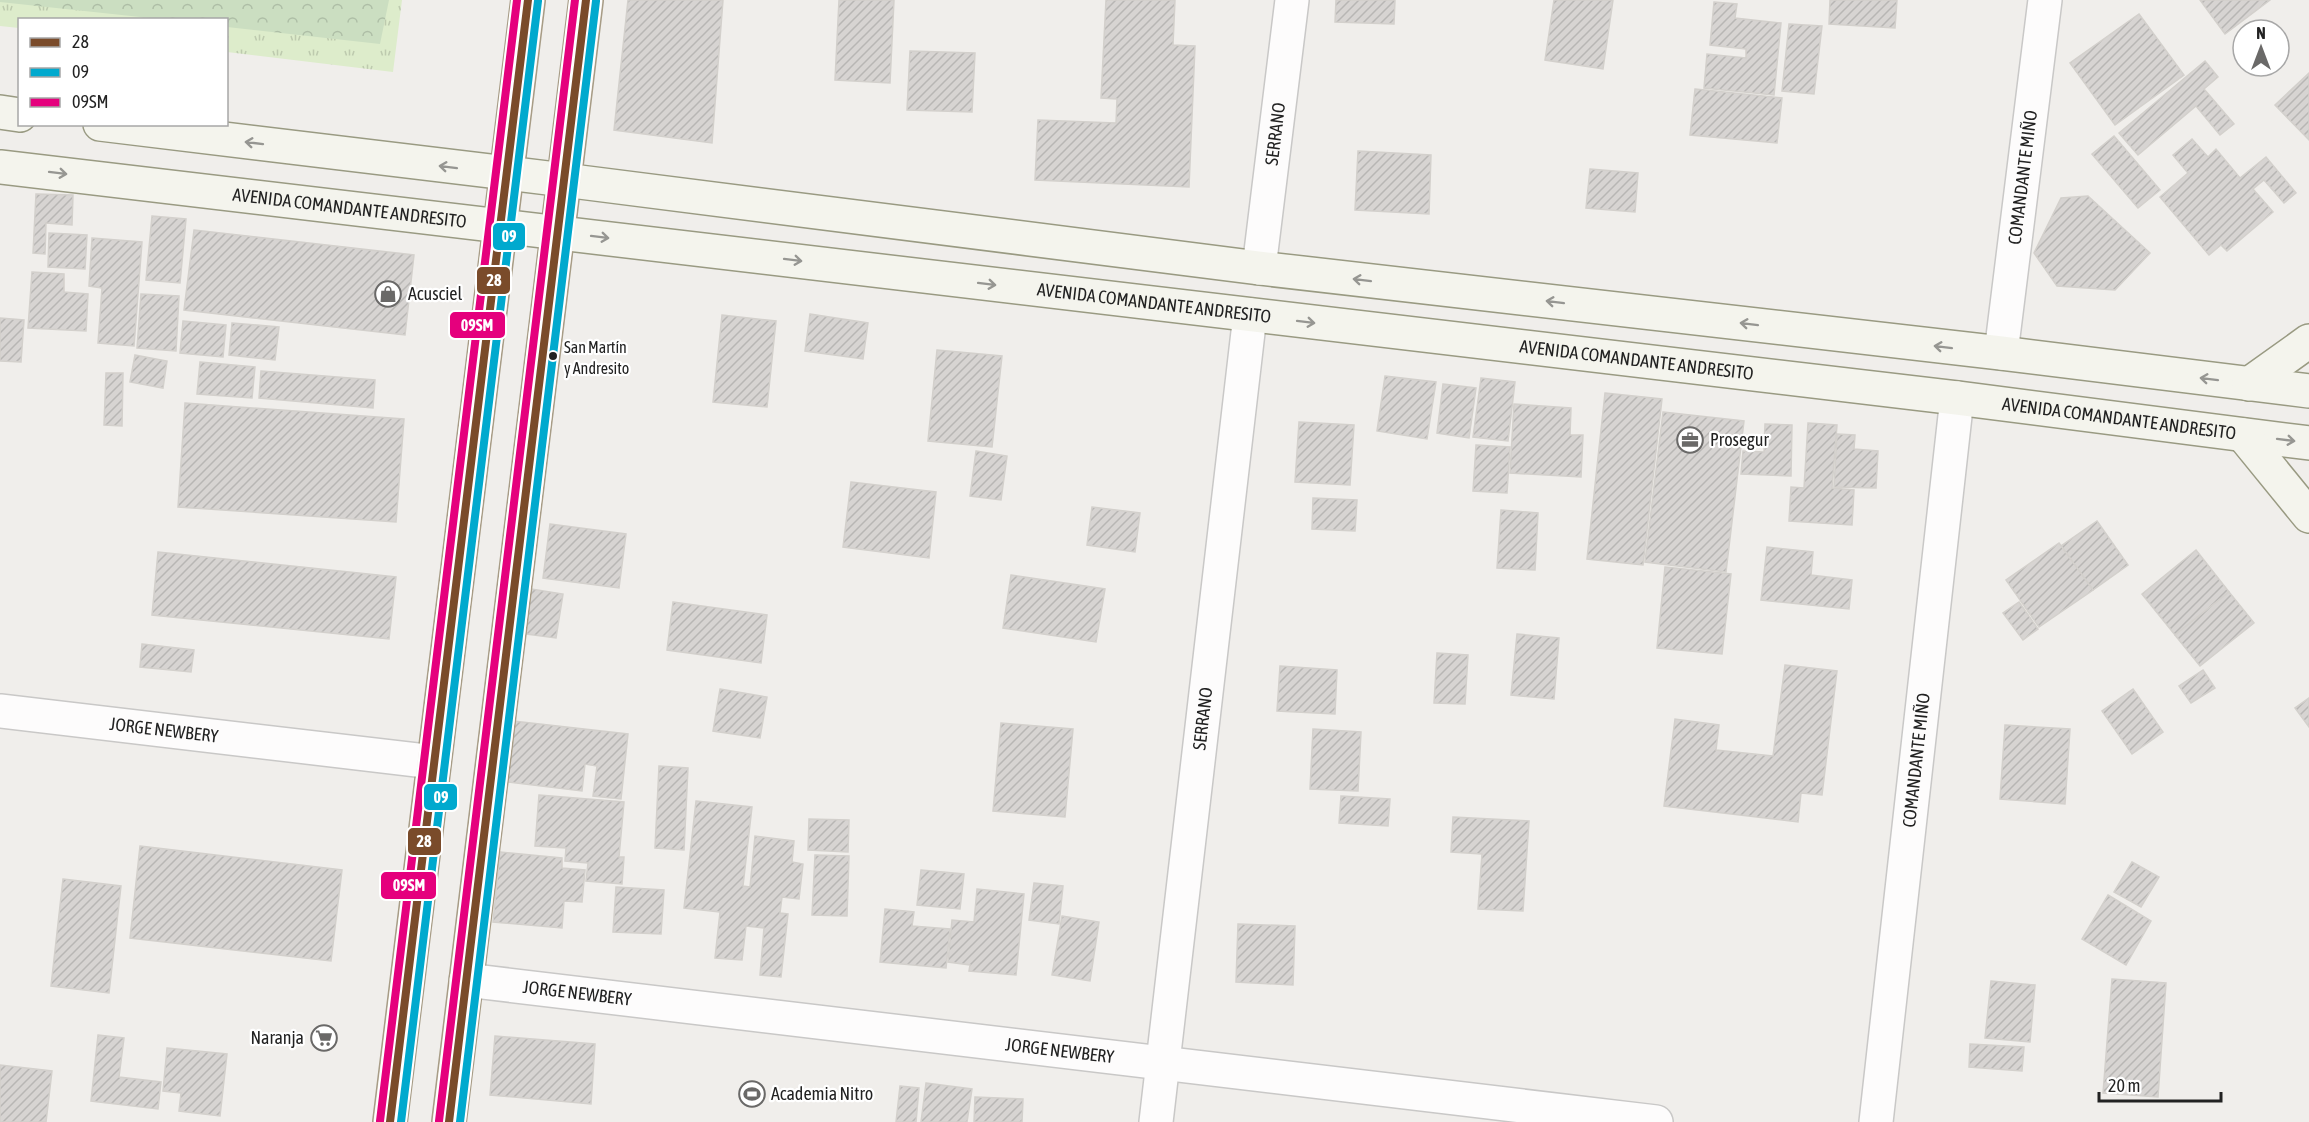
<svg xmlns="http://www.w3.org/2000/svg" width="2309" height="1122" font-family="'Asap Condensed',sans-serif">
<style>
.grass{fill:url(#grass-tufts)}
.forest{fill:url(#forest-crowns)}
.building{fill:url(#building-hatch);stroke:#d3d0cc;stroke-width:1.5}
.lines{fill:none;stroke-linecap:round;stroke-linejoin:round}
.street-casing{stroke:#c9c8c7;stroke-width:36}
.secondary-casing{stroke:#999a82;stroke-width:36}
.primary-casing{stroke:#a79c86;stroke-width:36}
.street{stroke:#fdfcfc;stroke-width:33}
.secondary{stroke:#f4f4ed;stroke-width:33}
.primary{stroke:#f3ede7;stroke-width:33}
.bus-1-casing{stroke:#fff;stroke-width:12}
.bus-2-casing{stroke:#fff;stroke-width:12}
.bus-3-casing{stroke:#fff;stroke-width:12}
.bus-1{stroke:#7a4b2a;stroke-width:8}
.bus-2{stroke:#00a9ce;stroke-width:8}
.bus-3{stroke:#e5007d;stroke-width:8}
.oneway{stroke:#969692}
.bus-dot{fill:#222;stroke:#fff;stroke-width:2}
.labels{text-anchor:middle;stroke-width:4.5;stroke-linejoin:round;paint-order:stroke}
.bus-label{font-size:16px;fill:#222;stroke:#fff;text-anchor:start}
.street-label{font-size:18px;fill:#222;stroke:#fff}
.poi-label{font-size:18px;fill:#222;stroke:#fff;text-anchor:start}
.line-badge{stroke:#fff;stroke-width:2}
.badge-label{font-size:16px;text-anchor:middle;font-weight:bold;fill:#fff}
</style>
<defs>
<pattern id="grass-tufts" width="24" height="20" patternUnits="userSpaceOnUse" patternTransform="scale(1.5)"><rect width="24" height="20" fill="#ddeccb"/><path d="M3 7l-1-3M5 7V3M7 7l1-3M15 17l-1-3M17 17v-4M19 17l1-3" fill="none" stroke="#bdcaae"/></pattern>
<pattern id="forest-crowns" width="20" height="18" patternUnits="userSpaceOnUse" patternTransform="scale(1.5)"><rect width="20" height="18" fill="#cbdec1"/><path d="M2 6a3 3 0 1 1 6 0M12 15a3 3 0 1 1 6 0" fill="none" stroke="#aebea6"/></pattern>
<pattern id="building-hatch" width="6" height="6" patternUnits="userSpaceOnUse" patternTransform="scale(1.5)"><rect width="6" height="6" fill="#d7d4d2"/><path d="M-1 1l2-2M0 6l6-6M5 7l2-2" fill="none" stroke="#b8b6b4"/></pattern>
</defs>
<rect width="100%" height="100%" fill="#f0eeeb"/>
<path class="grass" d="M0 0H402L393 72 227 52 226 20H20L19 28 0 26Z"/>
<path class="forest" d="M0 0H389L380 44 227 27 226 20 159 19 0 2Z"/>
<g class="building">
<path d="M628 0H723L712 143 614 130Z"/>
<path d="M839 0H894L890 83 835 80Z"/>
<path d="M1106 0H1175L1173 45 1195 46 1189 187 1035 180 1038 120 1116 123 1117 99 1101 98Z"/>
<path d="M1336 0H1395L1394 24 1335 22Z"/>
<path d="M1554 0H1613L1603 69 1545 60Z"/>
<path d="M1830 0H1897L1895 28 1829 24Z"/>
<path d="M2200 0H2270L2225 34Z"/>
<path d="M1714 2 1737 4 1735 18 1781 23 1774 95 1704 88 1707 54 1746 58V49L1710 45Z"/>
<path d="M2139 14 2184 75 2115 125 2070 63Z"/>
<path d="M1789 24 1822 26 1814 94 1782 91Z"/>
<path d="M910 51 975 53 972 112 907 110Z"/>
<path d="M2205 61 2218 77 2204 89 2234 124 2220 135 2196 106 2138 155 2119 133Z"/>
<path d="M2309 73V140L2275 105Z"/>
<path d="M1695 89 1782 98 1777 143 1690 135Z"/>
<path d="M2114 136 2160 190 2138 208 2092 154Z"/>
<path d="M2192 139 2208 157 2216 149 2240 178 2266 157 2296 193 2284 203 2264 180 2253 189 2273 212 2227 251 2221 245 2209 255 2160 197 2188 173 2173 155Z"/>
<path d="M1358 151 1431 155 1429 214 1355 210Z"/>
<path d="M1590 169 1638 173 1635 212 1586 208Z"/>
<path d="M36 194 73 195 72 225 46 223 45 254 33 253Z"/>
<path d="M2088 196 2150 253 2115 290 2057 286 2034 253 2061 198Z"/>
<path d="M152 216 186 219 180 283 146 280Z"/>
<path d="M194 230 414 255 405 335 184 310Z"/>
<path d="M49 233 87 235 85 269 48 267Z"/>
<path d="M92 238 142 242 134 346 98 343 102 288 89 286Z"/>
<path d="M32 272 64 274V292L88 294 86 331 28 328Z"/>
<path d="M141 294 179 296 176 351 137 348Z"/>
<path d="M810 314 868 323 863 359 805 351Z"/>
<path d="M722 315 776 321 767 407 713 402Z"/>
<path d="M0 318 24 320 21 362 0 361Z"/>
<path d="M183 321 226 325 223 357 180 353Z"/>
<path d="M232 323 279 327 275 360 229 355Z"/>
<path d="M937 350 1002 356 992 447 928 441Z"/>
<path d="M135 355 167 361 163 388 130 382Z"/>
<path d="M200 362 255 367 252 398 197 394Z"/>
<path d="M261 371 375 380 373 408 259 398Z"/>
<path d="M106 373H123L122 426 104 425Z"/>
<path d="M1385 376 1436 382 1427 439 1377 431Z"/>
<path d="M1481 378 1515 382 1508 441 1473 437Z"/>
<path d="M1443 384 1476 388 1469 438 1437 433Z"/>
<path d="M1605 393 1662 399 1643 565 1587 559Z"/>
<path d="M185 403 404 419 396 522 178 507Z"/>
<path d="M1514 404 1571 408 1570 435H1583L1581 477 1510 473Z"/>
<path d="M1663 412 1744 421 1726 572 1645 562Z"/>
<path d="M1299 422 1354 425 1350 485 1295 482Z"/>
<path d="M1808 423 1837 425 1832 488 1854 490 1852 525 1789 521 1791 487 1804 488Z"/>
<path d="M1765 424 1792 425 1791 476 1741 474 1743 451 1764 452Z"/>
<path d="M1837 434 1855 435 1854 449 1878 451 1876 488 1834 487Z"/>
<path d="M1476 445 1510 447 1507 493 1473 491Z"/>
<path d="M976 451 1007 456 1001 500 970 496Z"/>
<path d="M851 482 936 492 929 558 843 547Z"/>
<path d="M1313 498 1357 500 1355 531 1312 529Z"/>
<path d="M1092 507 1140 513 1135 552 1087 545Z"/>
<path d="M1501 510 1538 513 1535 570 1497 568Z"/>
<path d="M2097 521 2128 565 2093 590 2061 546Z"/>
<path d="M550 524 626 534 619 588 543 578Z"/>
<path d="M2059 543 2093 590 2039 627 2006 580Z"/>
<path d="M1767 547 1813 552 1811 575 1852 580 1849 609 1761 600Z"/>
<path d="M2196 550 2229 592 2175 635 2142 594Z"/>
<path d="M158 552 396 577 389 639 152 615Z"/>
<path d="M1665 567 1731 574 1722 654 1657 648Z"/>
<path d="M1011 575 1105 589 1096 642 1003 628Z"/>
<path d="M525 588 563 594 556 638 519 633Z"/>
<path d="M2229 592 2254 623 2200 666 2175 635Z"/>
<path d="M673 602 767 615 761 663 667 650Z"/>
<path d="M2019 602 2038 629 2023 640 2003 613Z"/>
<path d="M1517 634 1559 638 1554 699 1511 695Z"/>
<path d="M142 644 194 650 191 672 140 667Z"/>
<path d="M1437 653 1468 655 1465 704 1434 703Z"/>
<path d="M1785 665 1837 671 1822 795 1801 793 1798 822 1664 806 1675 719 1719 725 1716 750 1773 756Z"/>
<path d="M1280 666 1337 670 1335 714 1277 711Z"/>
<path d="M2203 670 2215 688 2191 703 2179 686Z"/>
<path d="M720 689 767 697 760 738 713 731Z"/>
<path d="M2133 689 2163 732 2132 754 2102 711Z"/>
<path d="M2309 698V727L2295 708Z"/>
<path d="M513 721 628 734 621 799 593 796 597 766 585 764 582 791 499 781Z"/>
<path d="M1001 723 1073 729 1065 817 993 811Z"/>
<path d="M2005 725 2070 729 2065 804 2000 799Z"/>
<path d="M1313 729 1361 732 1358 791 1310 789Z"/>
<path d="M659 766 688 768 684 850 655 848Z"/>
<path d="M539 795 624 802 619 857H624L622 884 586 881 588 863 565 861 566 848 535 846Z"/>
<path d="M1341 796 1390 799 1388 826 1339 823Z"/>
<path d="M696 801 752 807 743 886 750 887 755 836 794 841 792 862 803 864 799 899 782 897 780 913 788 914 781 977 760 975 764 928 746 926 742 960 715 958 720 912 684 908Z"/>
<path d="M1453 817 1529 821 1523 911 1478 909 1482 854 1451 852Z"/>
<path d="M809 819 849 820 848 852 808 850Z"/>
<path d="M140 846 342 870 331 961 130 938Z"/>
<path d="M500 852 562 858V868L585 870 582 902 564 901 562 928 493 922Z"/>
<path d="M815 855 849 856 847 916 812 915Z"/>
<path d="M2132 862 2159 877 2141 907 2114 892Z"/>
<path d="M921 870 964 874 960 909 917 905Z"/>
<path d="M63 879 121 886 109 993 51 986Z"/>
<path d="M1034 883 1063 886 1059 924 1029 920Z"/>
<path d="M616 887 664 890 661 934 613 932Z"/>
<path d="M977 889 1024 894 1016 975 969 971 970 965 948 962 952 920 974 922Z"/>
<path d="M2108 895 2151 921 2126 965 2082 939Z"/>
<path d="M885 909 914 912 912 926 950 929 946 968 880 962Z"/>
<path d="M1062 916 1099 922 1090 981 1052 975Z"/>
<path d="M1238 924 1295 926 1293 985 1236 982Z"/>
<path d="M2112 979 2166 983 2158 1097 2103 1093Z"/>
<path d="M1991 981 2035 985 2030 1042 1985 1038Z"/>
<path d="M98 1035 124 1038 119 1077 161 1082 158 1109 91 1101Z"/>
<path d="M495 1036 595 1044 591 1104 490 1095Z"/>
<path d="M1970 1044 2024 1047 2022 1071 1969 1067Z"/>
<path d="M167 1048 227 1054 220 1116 179 1111 181 1093 163 1091Z"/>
<path d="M0 1065 52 1071 46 1122H0Z"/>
<path d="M926 1083 972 1089 967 1122H921Z"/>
<path d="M900 1086 919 1088 916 1122H896Z"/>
<path d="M975 1097 1023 1099 1022 1122H974Z"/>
</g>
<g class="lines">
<g class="street-casing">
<g id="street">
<path id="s1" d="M1259 268 1292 0"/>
<path id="s2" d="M2001 353 2045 0"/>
<path id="s3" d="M0 711 434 762"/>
<path id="s4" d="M466 980 1656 1122"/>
<path id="s5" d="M1156 1122 1250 315"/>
<path id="s6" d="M1876 1122 1957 398"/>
</g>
</g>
<g class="secondary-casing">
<g id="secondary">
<path d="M0 112 20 115"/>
<path d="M100 124 564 180 1259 268 2001 353 2309 391"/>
<path id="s7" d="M0 167 1957 398 2309 443"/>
<path d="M2249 384 2309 341"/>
<path d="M2243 435 2309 516"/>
</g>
</g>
<g class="primary-casing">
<g id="primary">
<path d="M390 1122 528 0"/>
<path d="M449 1122 586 0"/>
</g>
</g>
<use href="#street" class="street"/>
<use href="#secondary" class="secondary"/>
<use href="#primary" class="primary"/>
<g class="bus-1-casing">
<g id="bus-1">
<path d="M390 1122 528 0"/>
<path d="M449 1122 586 0"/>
</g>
</g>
<g class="bus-2-casing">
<g id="bus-2">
<path d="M401 1122 538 1"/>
<path d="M460 1122 596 1"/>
</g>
</g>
<g class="bus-3-casing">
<g id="bus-3">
<path d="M380 1121 517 0"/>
<path d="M439 1121 575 0"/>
</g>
</g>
<use href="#bus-1" class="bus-1"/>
<use href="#bus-2" class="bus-2"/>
<use href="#bus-3" class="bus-3"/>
</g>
<defs><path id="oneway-shaft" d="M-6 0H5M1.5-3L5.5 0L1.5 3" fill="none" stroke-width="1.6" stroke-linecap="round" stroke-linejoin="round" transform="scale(1.5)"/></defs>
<g class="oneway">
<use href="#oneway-shaft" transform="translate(254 143) rotate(-173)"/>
<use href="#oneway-shaft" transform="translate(448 167) rotate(-173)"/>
<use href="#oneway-shaft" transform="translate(58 173) rotate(7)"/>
<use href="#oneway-shaft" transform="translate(600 237) rotate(7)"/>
<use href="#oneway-shaft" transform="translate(793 260) rotate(7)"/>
<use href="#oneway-shaft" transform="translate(1362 280) rotate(-173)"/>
<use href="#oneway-shaft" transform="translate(987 284) rotate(7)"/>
<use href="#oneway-shaft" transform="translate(1555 302) rotate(-173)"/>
<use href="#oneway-shaft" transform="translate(1306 322) rotate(7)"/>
<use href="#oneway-shaft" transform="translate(1749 324) rotate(-173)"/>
<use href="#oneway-shaft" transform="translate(1943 347) rotate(-173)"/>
<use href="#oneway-shaft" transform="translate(2209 379) rotate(-173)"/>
<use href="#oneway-shaft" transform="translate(2286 440) rotate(7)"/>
</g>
<defs>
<g id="shop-ring" transform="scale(1.35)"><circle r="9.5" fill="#fff" stroke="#6a6968" stroke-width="1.5"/><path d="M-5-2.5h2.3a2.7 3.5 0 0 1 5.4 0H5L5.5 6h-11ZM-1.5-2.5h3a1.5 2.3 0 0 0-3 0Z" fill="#6a6968"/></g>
<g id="office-ring" transform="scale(1.35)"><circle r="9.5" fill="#fff" stroke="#6a6968" stroke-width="1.5"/><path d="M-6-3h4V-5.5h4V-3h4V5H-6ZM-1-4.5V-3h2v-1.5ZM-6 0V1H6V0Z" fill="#6a6968"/></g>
<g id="supermarket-ring" transform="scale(1.35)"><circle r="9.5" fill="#fff" stroke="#6a6968" stroke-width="1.5"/><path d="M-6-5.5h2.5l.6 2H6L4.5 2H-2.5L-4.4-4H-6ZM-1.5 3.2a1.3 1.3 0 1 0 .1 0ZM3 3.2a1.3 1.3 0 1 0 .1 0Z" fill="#6a6968"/></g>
<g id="stadium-ring" transform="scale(1.35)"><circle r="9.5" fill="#fff" stroke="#6a6968" stroke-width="1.5"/><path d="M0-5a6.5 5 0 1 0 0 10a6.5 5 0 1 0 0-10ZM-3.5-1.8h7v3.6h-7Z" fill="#6a6968"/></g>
</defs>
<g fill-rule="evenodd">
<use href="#shop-ring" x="388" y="294"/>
<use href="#office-ring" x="1690" y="440"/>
<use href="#supermarket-ring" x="324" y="1038"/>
<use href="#stadium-ring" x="752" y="1094"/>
</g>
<circle class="bus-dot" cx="553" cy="356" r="5"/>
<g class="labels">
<g class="bus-label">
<text x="564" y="353">San Martín<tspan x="564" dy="21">y Andresito</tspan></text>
</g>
<g class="street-label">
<text dy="6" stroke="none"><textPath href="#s1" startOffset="135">SERRANO</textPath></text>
<text dy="6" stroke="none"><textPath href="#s2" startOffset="177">COMANDANTE MIÑO</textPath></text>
<text dy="6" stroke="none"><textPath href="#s7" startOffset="352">AVENIDA COMANDANTE ANDRESITO</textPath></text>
<text dy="6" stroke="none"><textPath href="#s7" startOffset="1162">AVENIDA COMANDANTE ANDRESITO</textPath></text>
<text dy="6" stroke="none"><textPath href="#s7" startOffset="1648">AVENIDA COMANDANTE ANDRESITO</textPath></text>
<text dy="6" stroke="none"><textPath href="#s7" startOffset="2134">AVENIDA COMANDANTE ANDRESITO</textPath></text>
<text dy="6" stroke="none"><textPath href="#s5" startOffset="406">SERRANO</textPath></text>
<text dy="6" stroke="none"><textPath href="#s3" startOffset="165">JORGE NEWBERY</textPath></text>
<text dy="6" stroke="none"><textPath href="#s6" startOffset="364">COMANDANTE MIÑO</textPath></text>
<text dy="6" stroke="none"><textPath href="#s4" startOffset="112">JORGE NEWBERY</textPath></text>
<text dy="6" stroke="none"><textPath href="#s4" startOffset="598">JORGE NEWBERY</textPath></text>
</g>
<g class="poi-label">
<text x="408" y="300">Acusciel</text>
<text x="1710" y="446">Prosegur</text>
<text x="304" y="1044" text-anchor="end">Naranja</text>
<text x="771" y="1100">Academia Nitro</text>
</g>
</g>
<g class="line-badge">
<rect x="492" y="222" width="34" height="29" rx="6" fill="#00a9ce"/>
<rect x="476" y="266" width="35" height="29" rx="6" fill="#7a4b2a"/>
<rect x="449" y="311" width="57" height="28" rx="6" fill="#e5007d"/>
<rect x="423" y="783" width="35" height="28" rx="6" fill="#00a9ce"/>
<rect x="407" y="827" width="35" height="29" rx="6" fill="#7a4b2a"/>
<rect x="380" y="871" width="57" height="29" rx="6" fill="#e5007d"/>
</g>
<g class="badge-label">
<text x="509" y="242">09</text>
<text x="494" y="286">28</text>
<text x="477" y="331">09SM</text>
<text x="441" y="803">09</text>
<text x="424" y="847">28</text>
<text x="409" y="891">09SM</text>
</g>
<rect x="18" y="18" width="210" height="108" fill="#ffffff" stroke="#a7a7a7" stroke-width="1.5"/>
<rect x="30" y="38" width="30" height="9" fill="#7a4b2a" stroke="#a7a7a7" stroke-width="1.5"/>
<text x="72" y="48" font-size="18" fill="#222222">28</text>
<rect x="30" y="68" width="30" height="9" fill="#00a9ce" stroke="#a7a7a7" stroke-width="1.5"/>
<text x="72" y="78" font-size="18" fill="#222222">09</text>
<rect x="30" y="98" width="30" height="9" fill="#e5007d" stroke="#a7a7a7" stroke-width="1.5"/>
<text x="72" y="108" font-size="18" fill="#222222">09SM</text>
<g transform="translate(2261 48)"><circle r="28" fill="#ffffff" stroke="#a7a7a7" stroke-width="1.5"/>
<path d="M0-4.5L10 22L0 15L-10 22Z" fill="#6a6968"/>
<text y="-9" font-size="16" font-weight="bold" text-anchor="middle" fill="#222222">N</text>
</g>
<path d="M2099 1092v9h122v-9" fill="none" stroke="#222222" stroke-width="3"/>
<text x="2108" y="1092" font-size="18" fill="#222222" stroke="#ffffff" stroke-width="4.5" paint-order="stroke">20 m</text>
</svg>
